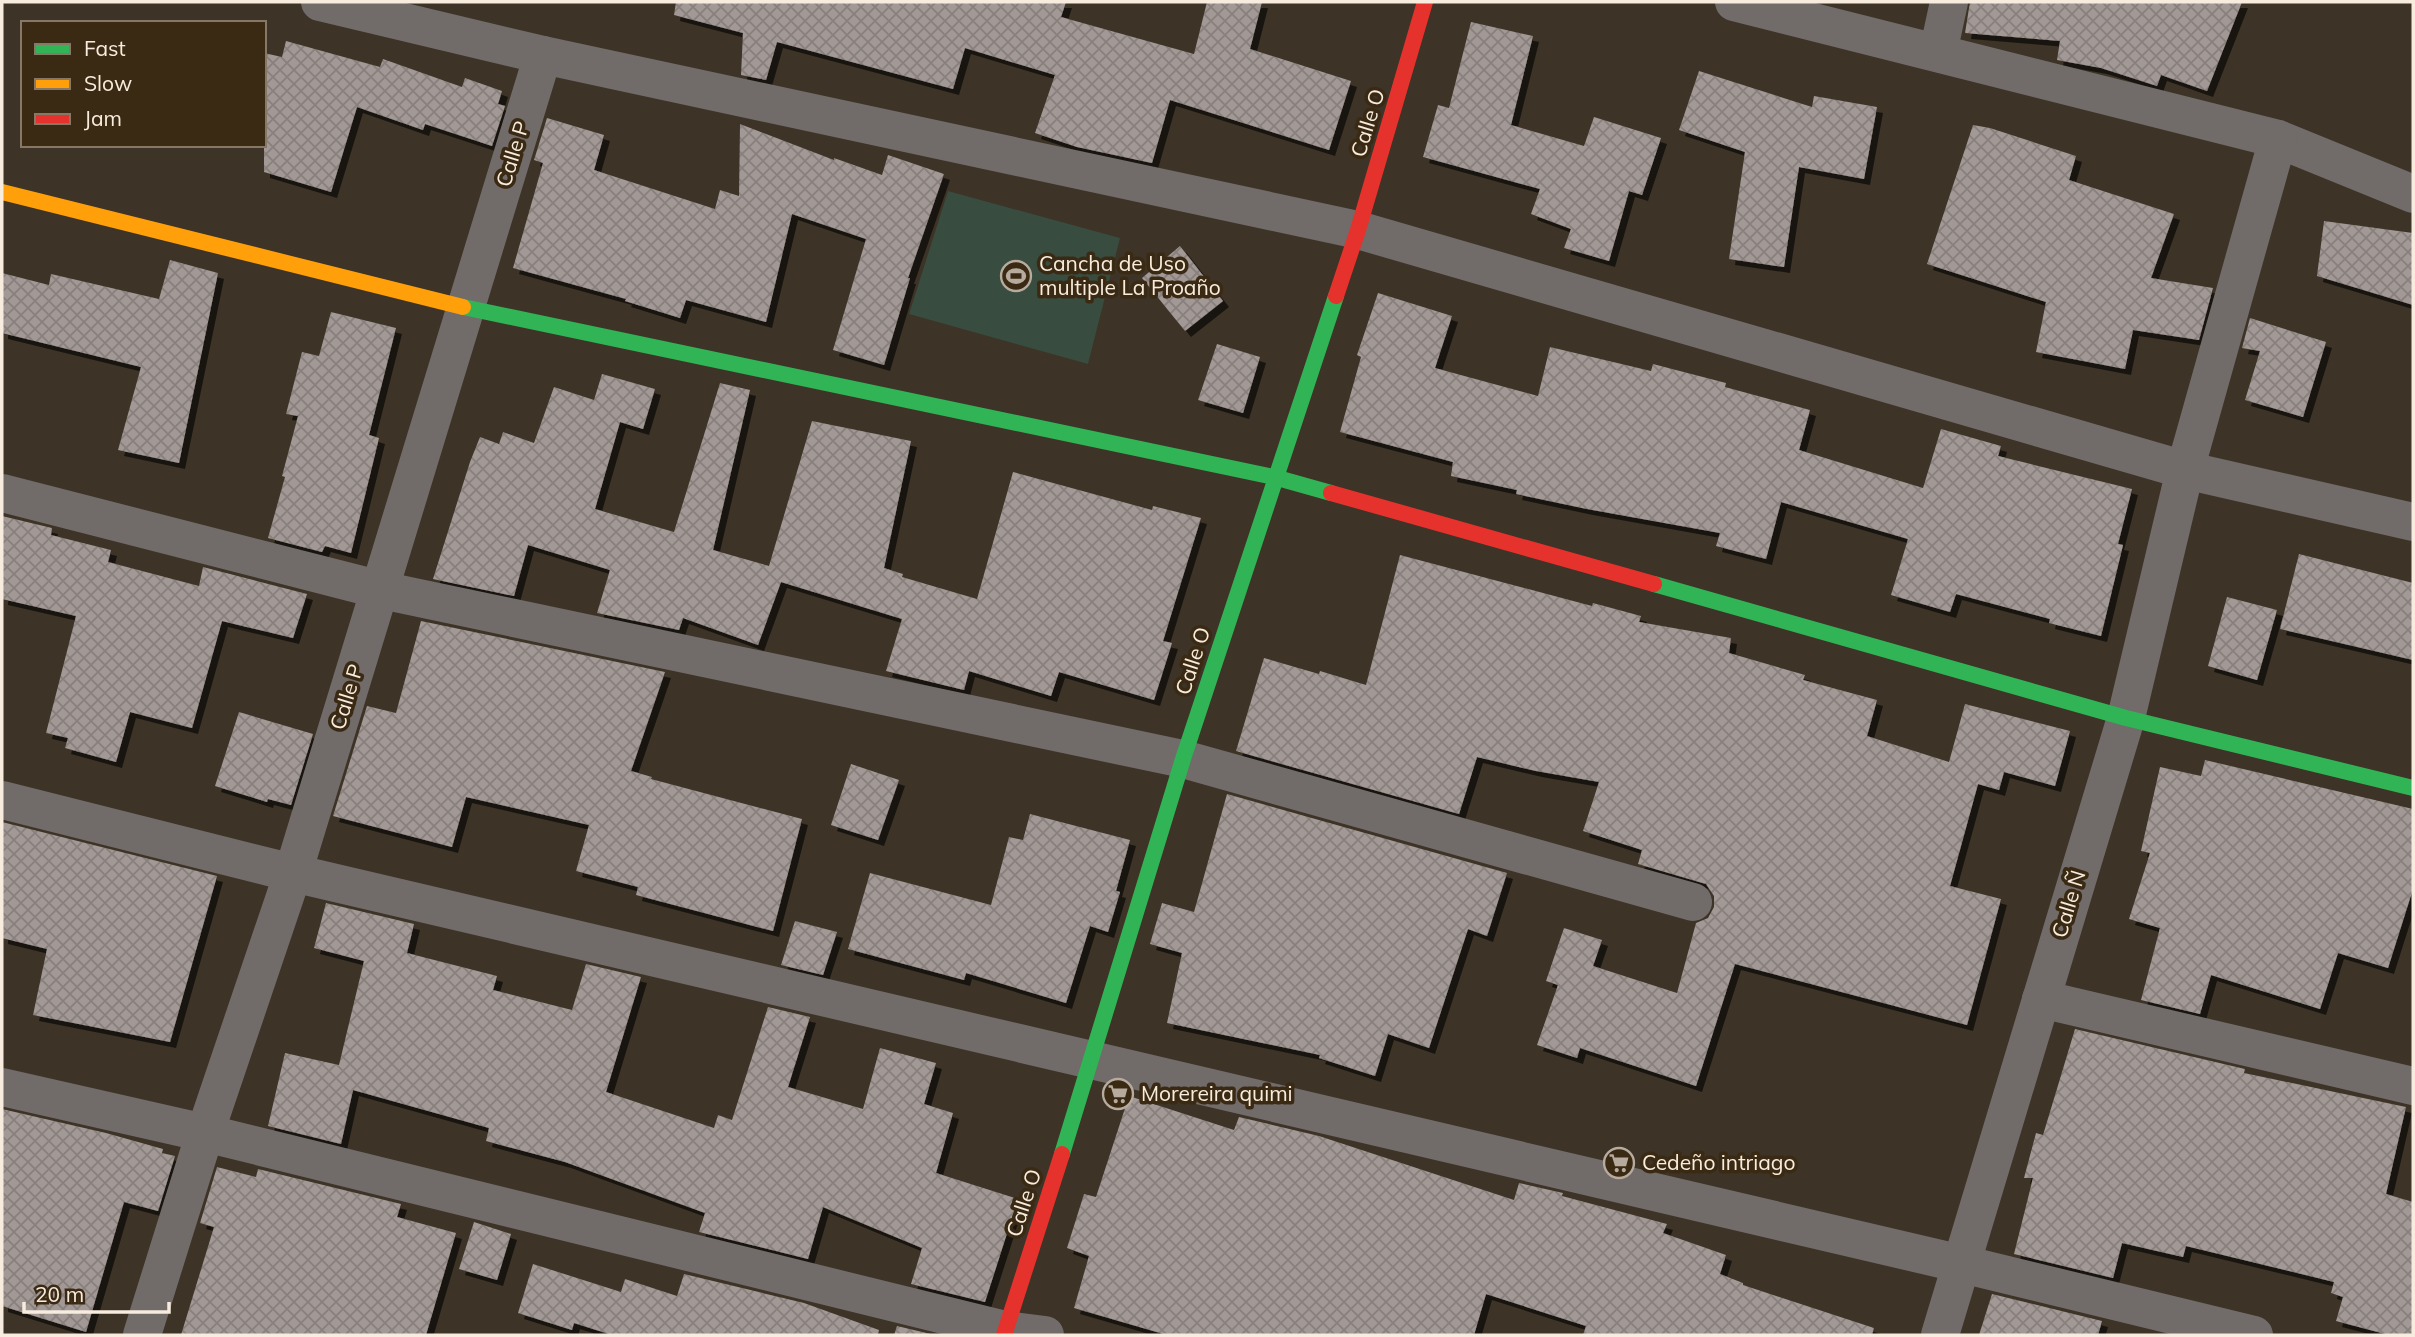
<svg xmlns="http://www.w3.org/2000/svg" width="2415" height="1337" font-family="Mulish,sans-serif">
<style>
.green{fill:#384c3f}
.building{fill:url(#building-cross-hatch);filter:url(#shadow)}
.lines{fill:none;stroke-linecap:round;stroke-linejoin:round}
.street{stroke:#716b6a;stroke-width:38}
.fast{stroke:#30b455;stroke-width:16}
.slow{stroke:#ff9f0a;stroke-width:16}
.jam{stroke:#e5322d;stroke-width:16}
.labels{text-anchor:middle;stroke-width:7;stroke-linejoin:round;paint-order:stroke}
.street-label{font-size:21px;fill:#f7ecde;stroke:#3b2a13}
.poi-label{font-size:21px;fill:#f7ecde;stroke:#3b2a13;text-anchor:start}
</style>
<defs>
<pattern id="building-cross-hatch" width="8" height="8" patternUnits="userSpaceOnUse" patternTransform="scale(1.75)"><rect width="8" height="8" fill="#a29895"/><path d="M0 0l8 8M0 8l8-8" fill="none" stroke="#88807c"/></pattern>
<filter id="shadow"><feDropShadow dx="6" dy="6" stdDeviation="0" flood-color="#0009"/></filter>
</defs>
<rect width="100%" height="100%" fill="#3d3326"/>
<path class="green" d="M948 191 1120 238 1088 364 909 314Z"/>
<g class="building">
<path d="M676 2H1066L1061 17 1194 54 1207 2H1262L1250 49 1351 81 1329 150 1170 100 1152 163 1077 147 1035 133 1055 75 965 48 953 89 777 42 766 80 741 75 743 33 674 15Z"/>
<path d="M1970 2H2242L2207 91 2161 75 2157 86 2101 68 2057 60 2060 41 1965 33Z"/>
<path d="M1471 22 1533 36 1511 125 1584 146 1594 117 1661 138 1642 195 1629 191 1609 261 1564 248 1571 229 1531 214 1540 189 1423 157 1438 105 1449 108Z"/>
<path d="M286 41 380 67 383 59 462 87 465 78 502 91 498 104 505 106 492 146 425 124 423 130 357 107 331 192 264 172V53L282 57Z"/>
<path d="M1699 71 1812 107 1814 96 1877 107 1864 179 1799 167 1784 267 1729 259 1745 152 1679 130Z"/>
<path d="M547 118 604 135 594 170 715 209 720 190 739 196 740 124 834 160V158L882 175 888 155 944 174 908 278H910L884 365 833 350 866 239 792 214 766 322 686 300 680 318 625 301 626 299 513 268 543 163 534 160Z"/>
<path d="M1973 125 1990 128 2076 156 2069 180 2174 214 2151 278 2213 288 2199 340 2133 330 2125 369 2036 352 2046 302 1927 264Z"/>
<path d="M2324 221 2413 233V305L2317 276Z"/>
<path d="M1180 246 1223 301 1185 331 1142 278Z"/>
<path d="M170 260 218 273 179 463 118 450 141 367 2 333V273L49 285 51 274 159 299Z"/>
<path d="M1378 293 1452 316 1435 368 1538 396 1550 347 1651 371 1653 364 1726 383 1725 387 1810 410 1799 450 1923 488 1941 429 2001 446 1998 456 2132 489 2118 544 2123 545 2101 636 2049 623 2050 619 1956 594 1950 612 1891 595 1908 539 1781 502 1766 559 1716 546 1720 533 1587 509 1516 494 1517 490 1451 476 1453 462 1340 432 1361 357 1357 355Z"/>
<path d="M331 312 396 328 369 435 379 438 351 553 325 546 322 552 268 538 285 477 282 476 298 416 286 414 302 352 319 356Z"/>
<path d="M2250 318 2326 342 2303 417 2245 400 2260 351 2242 348Z"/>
<path d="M1217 344 1260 357 1243 413 1198 400Z"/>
<path d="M602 374 655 389 643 429 620 422 595 509 674 532 720 383 750 390 713 550 769 566 812 421 911 441 884 568 903 574 902 577 977 599 1013 472 1152 510 1153 506 1201 518 1163 641 1172 643 1154 700 1059 672 1051 696 969 671 964 690 886 671 902 619 781 582 758 645 683 618 679 630 597 613 610 570 528 545 514 596 433 579 470 462 480 437 499 444 503 432 534 443 554 387 594 400Z"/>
<path d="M2 516 52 528 51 535 111 550 108 562 199 586 203 567 307 594 293 638 222 621 192 728 130 712 116 762 65 748 68 738 46 733 76 616 2 599Z"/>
<path d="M2299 554 2413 583V660L2280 629Z"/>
<path d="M1400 555 1592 606 1593 603 1641 616 1639 622 1731 638 1729 653 1805 675 1803 680 1877 700 1867 736 1949 762 1965 704 2070 731 2055 786 2004 772 1999 790 1978 784 1950 886 2001 899 1967 1025 1735 964 1696 1086 1580 1048 1577 1058 1537 1045 1558 985 1546 981 1564 928 1602 940 1593 966 1677 993 1696 923 1708 918 1714 907V896L1706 884 1638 864 1642 850 1583 831 1599 782 1536 771 1477 757 1459 814 1236 751 1264 658 1319 674 1320 671 1366 685Z"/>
<path d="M2227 597 2277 610 2257 680 2208 666Z"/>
<path d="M421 621 665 672 631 771 652 777 651 779 802 819 773 931 636 895 638 887 576 871 589 825 466 797 452 847 333 816 367 706 396 713Z"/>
<path d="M239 712 313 734 291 805 268 799 267 802 215 786Z"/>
<path d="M2205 760 2413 809V889L2388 968 2338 953 2320 1009 2211 975 2200 1014 2141 1000 2160 928 2129 919 2150 853 2141 851 2160 767 2201 776Z"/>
<path d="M851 764 899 780 878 840 831 825Z"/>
<path d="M1227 794 1507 873 1487 936 1468 929 1429 1048 1388 1034 1375 1076 1319 1058 1320 1055 1167 1023 1182 953 1150 944 1162 903 1194 912Z"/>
<path d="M1030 814 1130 840 1116 891 1120 892 1108 932 1090 926 1066 1003 966 973 964 980 848 949 870 873 991 905 1009 837 1023 840Z"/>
<path d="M2 822 217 876 170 1042 33 1015 47 949 2 938Z"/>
<path d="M326 903 414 924 407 953 497 976 493 990 572 1010 586 964 641 977 606 1092 714 1128 718 1115 732 1120 768 1007 810 1017 788 1087 863 1109 880 1048 936 1063 924 1104 953 1113 936 1173 1018 1199 985 1302 911 1284 922 1248 823 1207 808 1259 699 1232 705 1213 565 1162 486 1141 489 1128 353 1090 341 1144 268 1126 285 1053 339 1065 364 961 314 948Z"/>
<path d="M795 921 837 932 823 975 781 965Z"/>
<path d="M2075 1029 2245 1069 2244 1073 2406 1107 2386 1194 2413 1202V1335H2389L2336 1321 2343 1297 2331 1293 2334 1282 2186 1246 2183 1257 2122 1243 2113 1278 2014 1254 2033 1178H2024L2036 1133 2043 1135Z"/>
<path d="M1129 1096 1234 1130 1239 1117 1319 1136 1514 1200 1519 1183 1563 1193 1562 1196 1667 1224 1663 1233 1726 1255 1720 1274 1743 1283V1285L1874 1328 1872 1335H1583L1586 1326 1486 1294 1474 1335H1167L1074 1308 1089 1256 1067 1248 1084 1194 1096 1197Z"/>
<path d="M2 1109 106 1133 163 1149 162 1153 175 1156 158 1211 124 1202 86 1332 2 1306Z"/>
<path d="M217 1167 256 1177 258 1169 401 1204 397 1217 456 1233 426 1335H181L214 1227 200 1223Z"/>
<path d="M474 1222 511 1234 497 1280 459 1269Z"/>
<path d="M533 1264 621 1292 625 1279 677 1296 684 1274 804 1303 879 1330 878 1335H612L574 1323 572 1330 518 1313Z"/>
<path d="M1992 1294 2102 1321 2098 1335H1979Z"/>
<path d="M897 1326 935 1335H894Z"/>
</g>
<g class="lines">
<g class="street">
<path d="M320 2 543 55 1358 230 2185 470 2413 522"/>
<path d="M1734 2 2278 139 2413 194"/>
<path d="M1938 53 1949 2"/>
<path d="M2 493 381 590 1183 759 1693 902"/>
<path d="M2 800 293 873 1962 1264 2254 1335"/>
<path d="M2041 999 2413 1086"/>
<path d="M2 1087 205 1133 1005 1330 1045 1335"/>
<path d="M142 1335 205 1133 293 873 543 55"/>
<path d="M1940 1335 2126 718 2185 470 2278 139"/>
</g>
<g class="fast">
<path d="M463 307 1274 477 1331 493"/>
<path d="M1654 584 2126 718 2413 788"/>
<path d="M1062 1154 1183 759 1336 296"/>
</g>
<path class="slow" d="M2 192 463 307"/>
<g class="jam">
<path d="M1336 296 1358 230 1425 2"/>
<path d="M1331 493 1654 584"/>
<path d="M1004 1335 1062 1154"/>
</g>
</g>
<defs>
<g id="stadium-ring" transform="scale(1.575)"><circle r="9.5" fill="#3b2a13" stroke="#b6ab9e" stroke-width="1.5"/><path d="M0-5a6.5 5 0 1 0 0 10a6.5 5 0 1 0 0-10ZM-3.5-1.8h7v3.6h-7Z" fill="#b6ab9e"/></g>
<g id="supermarket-ring" transform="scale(1.575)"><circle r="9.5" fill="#3b2a13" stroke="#b6ab9e" stroke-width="1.5"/><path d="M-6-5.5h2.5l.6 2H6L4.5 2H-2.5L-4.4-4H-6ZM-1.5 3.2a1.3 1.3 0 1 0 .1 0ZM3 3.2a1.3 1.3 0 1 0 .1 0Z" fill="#b6ab9e"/></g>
</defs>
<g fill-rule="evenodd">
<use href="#stadium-ring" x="1016" y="276"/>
<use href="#supermarket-ring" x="1118" y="1094"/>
<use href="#supermarket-ring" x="1619" y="1163"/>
</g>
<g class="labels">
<g class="street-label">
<text transform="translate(1368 123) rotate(-73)" y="7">Calle O</text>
<text transform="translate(513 154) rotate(-73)" y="7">Calle P</text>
<text transform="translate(1193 661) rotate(-72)" y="7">Calle O</text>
<text transform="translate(347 697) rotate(-73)" y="7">Calle P</text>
<text transform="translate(2069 904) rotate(-73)" y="7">Calle Ñ</text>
<text transform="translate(1024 1203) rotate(-72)" y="7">Calle O</text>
</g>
<g class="poi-label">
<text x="1039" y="271">Cancha de Uso<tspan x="1039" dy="24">multiple La Proaño</tspan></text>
<text x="1141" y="1101">Morereira quimi</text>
<text x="1642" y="1170">Cedeño intriago</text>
</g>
</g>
<rect width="2415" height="1337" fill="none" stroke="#f7ecde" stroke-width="7"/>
<rect x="21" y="21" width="245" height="126" fill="#3b2a13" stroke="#867864" stroke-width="2"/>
<rect x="35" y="44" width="35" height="10" fill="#30b455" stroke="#867864" stroke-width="2"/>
<text x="84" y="56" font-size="21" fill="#f7ecde">Fast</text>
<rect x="35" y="79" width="35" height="10" fill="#ff9f0a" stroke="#867864" stroke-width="2"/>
<text x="84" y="91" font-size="21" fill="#f7ecde">Slow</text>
<rect x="35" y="114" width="35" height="10" fill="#e5322d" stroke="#867864" stroke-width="2"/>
<text x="84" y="126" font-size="21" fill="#f7ecde">Jam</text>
<path d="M24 1302v10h145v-10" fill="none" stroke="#f7ecde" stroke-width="3.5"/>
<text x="35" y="1302" font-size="21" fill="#f7ecde" stroke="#3b2a13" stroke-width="5" paint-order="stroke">20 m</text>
</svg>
